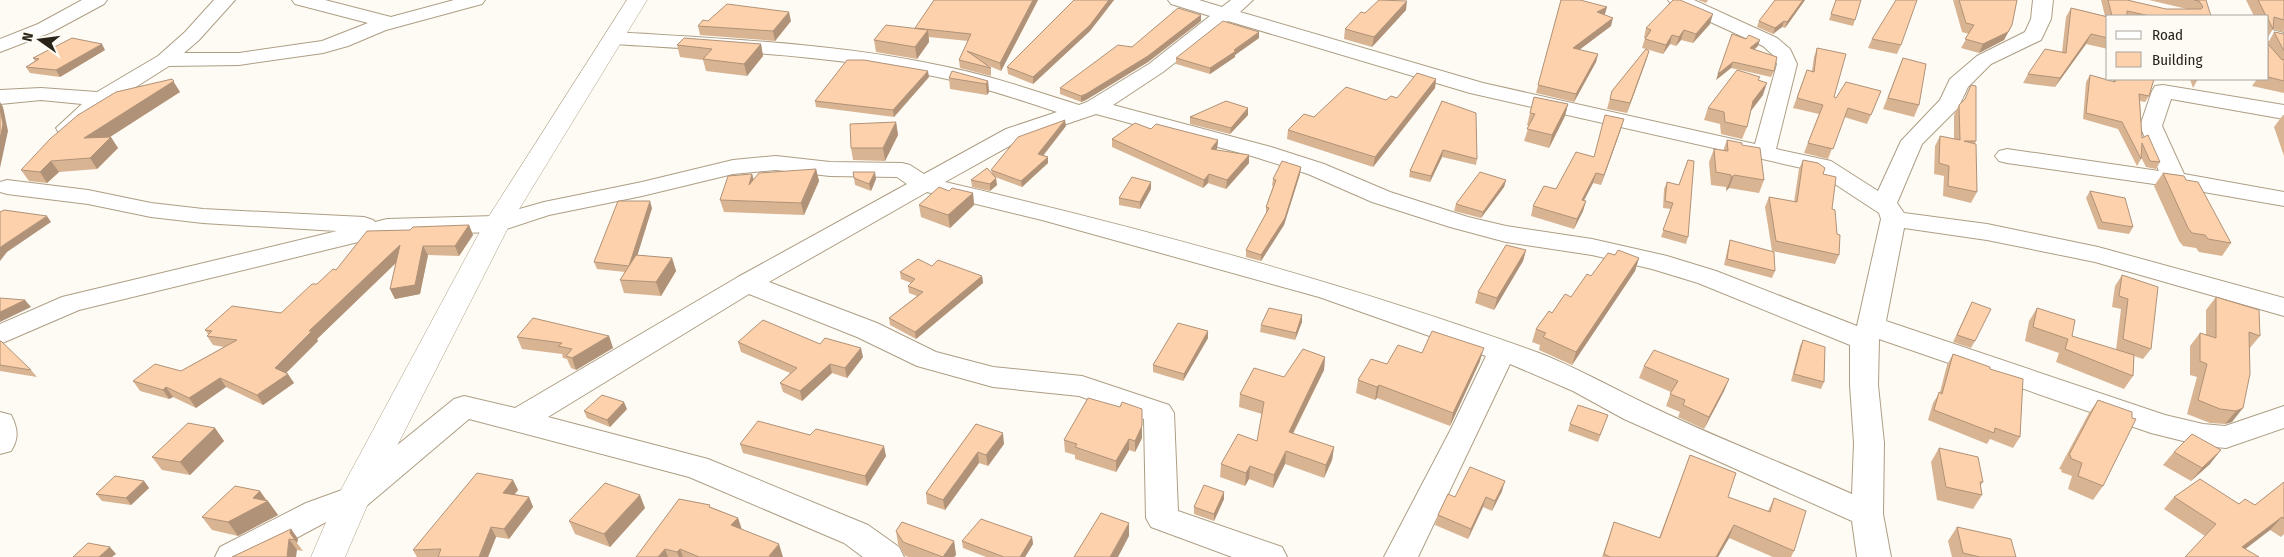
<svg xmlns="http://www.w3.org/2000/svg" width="2284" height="557" font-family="'Fira Sans Condensed',sans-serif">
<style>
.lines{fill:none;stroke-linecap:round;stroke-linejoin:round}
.minor-casing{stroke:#ad9e84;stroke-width:2}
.tertiary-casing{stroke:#ad9e84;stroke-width:1}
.minor{fill:#fff;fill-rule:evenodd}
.tertiary{fill:#fff;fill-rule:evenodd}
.wall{fill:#d9b493}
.shaded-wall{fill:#b09278}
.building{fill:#fcd1ab;stroke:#b09278}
</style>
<rect width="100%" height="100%" fill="#fefbf5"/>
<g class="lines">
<g class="minor-casing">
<g id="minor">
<path d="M82 0H107L104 4 52 32 0 52V39L38 24Z"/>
<path d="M214 0H235L199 40 184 53H239L322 41 368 23 295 4 292 0H325L391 17 454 0H485L482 4 386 30 348 46 323 53 239 65 169 66 109 104 75 133 67 135 59 133 56 128 82 104 41 100 0 104V90L41 88 97 92 158 56 185 32Z"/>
<path d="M1168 0H1199L1222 7 1231 0H1253L1240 12 1483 83 1755 144 1777 64 1774 56 1763 46 1671 4 1668 0H1694L1777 38 1790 49 1797 64 1776 149 1831 161 1878 191 1901 141 1940 100 1950 79 1977 56 2025 32 2031 19 2033 0H2053L2051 19 2041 40 1991 64 1968 87 1958 108 1922 144 1897 203 1904 213 1987 224 2098 247 2284 298V316L2095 262 1987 240 1904 228 1886 321 2165 415 2203 424 2225 426 2284 406V428L2226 448 2203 446 2151 433 1879 339 1878 385 1884 443 1883 514 1891 557H1857L1852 521 1624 419 1573 391 1510 364 1418 557H1384L1450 431 1486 356 1319 297 1042 220 927 192 769 282 877 323 936 352 993 367 1082 376 1169 405 1174 413 1178 511 1282 547 1287 557H1232L1151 527 1146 518 1144 419 1079 396 993 387 917 366 857 337 749 294 548 417 708 459 868 525 899 547 904 557H863L844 543 689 477 469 419 364 508 328 521 261 557H215L220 547 306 503 342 490 454 399 464 396 515 408 738 277 907 184 897 177 830 176 776 170 733 174 642 196 549 215 497 232 387 235 79 310 0 344V324L62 297 337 231 203 223 151 217 88 204 7 194 0 192V182L7 180 88 190 151 203 203 209 364 217 373 220 375 222 387 219 495 216 544 202 642 182 733 160 776 156 830 162 902 163 910 165 924 174 1006 129 1057 112C1021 100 985 88 947 79 838 55 725 51 614 44L607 42 604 38 607 34 614 32C725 39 838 43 947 67 992 76 1035 91 1079 105L1087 102 1149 64 1210 16 1171 4ZM1228 21 1470 93 1815 171 1879 213 1881 219 1857 326 1716 271 1667 256 1592 239 1506 226 1468 217 1390 192 1324 164 1271 147 1113 105 1163 72ZM1096 114 1255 157 1308 174 1372 202 1450 227 1506 242 1592 255 1652 269 1698 283 1850 345V385L1854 443 1852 494C1783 463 1711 436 1644 403 1609 386 1575 367 1539 353 1346 283 1146 229 945 182L1022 139Z"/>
<path d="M2268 29 2284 33V45L2268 41Z"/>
<path d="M2163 85 2284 105V119L2171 99 2162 126 2184 174 2284 192V206L2175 187 2007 163 1999 161 1995 156 1999 151 2007 149 2159 171 2140 126 2152 91 2155 86Z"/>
<path d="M0 412 11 415C18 428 19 439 11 451L0 454Z"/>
</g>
</g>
<g class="tertiary-casing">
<path id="tertiary" d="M627 0H647L510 224 370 499 345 557H311L336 499 484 224Z"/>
</g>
<use href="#minor" class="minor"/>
<use href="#tertiary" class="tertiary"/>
</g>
<g class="wall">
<path d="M934 0H1038L1001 71 987 65 991 68V76L960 68 959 60 968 41 929 37V42L917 59 876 52 874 40 915 29Z"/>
<path d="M1074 0H1114L1090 31 1033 84 1008 74 1007 67Z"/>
<path d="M1561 0 1605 14 1604 15 1611 26 1579 50 1598 54 1596 62 1574 102 1536 93Z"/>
<path d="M1698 0H1708L1706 3Z"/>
<path d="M1805 0 1785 28 1782 27 1773 34 1757 27 1759 21Z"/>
<path d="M1836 0H1861L1853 26 1829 20Z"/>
<path d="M1953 0H2017L2012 25 2004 40 1979 53 1961 48 1969 34 1962 32Z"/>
<path d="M2101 0H2127L2166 9H2187L2149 0H2206L2211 16H2108V49L2086 44 2055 87 2023 83 2028 74 2062 52 2066 17 2071 8 2105 16Z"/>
<path d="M2246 0H2284V32L2273 29 2268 37V16H2254Z"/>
<path d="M1406 10 1372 47 1344 39 1345 29 1365 13Z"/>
<path d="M791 21 775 41 700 35 698 26Z"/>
<path d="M1201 21 1148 62 1086 100 1081 102 1060 94V88L1132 47Z"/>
<path d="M1710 24 1693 43 1681 40 1676 46 1670 44 1663 54 1646 49 1649 51 1646 61 1627 113 1607 109 1612 91 1646 49 1642 48 1645 38H1644L1646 28Z"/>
<path d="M2274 32 2284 34V93L2252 86 2257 79H2268V43Z"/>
<path d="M1259 38 1235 55V57L1210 74 1176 64V58Z"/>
<path d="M1746 39 1758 46 1754 50 1774 71 1771 77 1731 68 1716 80Z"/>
<path d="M1872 39 1901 45 1897 54 1868 48Z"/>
<path d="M761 44 763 56 747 76 706 71 703 60 680 57 677 45Z"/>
<path d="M1817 48 1834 97 1836 98 1881 91 1867 124 1844 117 1828 159 1804 153 1819 114 1793 108 1807 70 1812 71 1814 57Z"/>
<path d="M105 50 60 77 30 73 26 67 35 61 33 58Z"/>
<path d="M1903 58 1919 105 1914 117 1883 109Z"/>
<path d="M2090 75 2113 82V79H2154L2149 96 2145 102 2140 101 2142 138 2160 162 2156 169 2146 167 2141 157V159L2137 166 2118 129 2083 119 2086 82Z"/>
<path d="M929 77 894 117 816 107 815 101Z"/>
<path d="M949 78 988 81 989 92 987 95 950 89Z"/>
<path d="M1436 79 1435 88 1373 167 1287 139 1288 130 1314 117 1386 100 1397 98Z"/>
<path d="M2190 79H2198L2193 88Z"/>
<path d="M1759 81 1763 95 1751 111 1747 127 1742 139 1721 134 1720 124 1704 120 1708 108Z"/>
<path d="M178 89 180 92 110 137 118 148 97 169 59 172 47 183 29 181 21 170Z"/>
<path d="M1534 97 1568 104 1565 116 1549 148 1524 141 1529 126 1527 125Z"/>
<path d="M1442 101 1477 159 1476 165 1442 157 1430 182 1409 177 1410 171Z"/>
<path d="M1959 105 1976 141 1975 143 1977 192 1971 203 1943 196 1944 176 1934 174 1935 146 1940 136 1954 139V115Z"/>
<path d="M1248 108V115L1230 134 1190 124V117Z"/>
<path d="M2283 115H2284V156L2274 127Z"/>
<path d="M896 122 898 135 885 161 853 160 851 148Z"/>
<path d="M1066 126 1043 155 1048 157V163L1022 187 995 177 997 185 990 191 972 187 971 180 992 173 991 170Z"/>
<path d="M1151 129 1218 140 1217 149 1216 150 1249 163 1226 189 1208 183 1203 188 1112 147V139Z"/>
<path d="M1621 129 1601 185 1593 183 1584 200 1586 201 1583 211 1574 229 1531 216 1533 206 1556 189 1594 157Z"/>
<path d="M1727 140 1742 145 1764 180 1759 193 1729 188 1726 191V187L1711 185 1709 162 1714 149 1723 151Z"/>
<path d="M1803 160 1823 174 1832 209 1837 234 1839 255 1835 264 1772 251 1765 207 1769 197 1794 202 1799 169Z"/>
<path d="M816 169 819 181 804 215 724 212 720 200 752 174 754 180Z"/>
<path d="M2163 173 2186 180 2231 243 2222 256 2199 252 2196 248 2183 246 2179 241 2154 186Z"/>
<path d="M1300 174 1284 225 1261 261 1246 257V250L1266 213V207L1273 186H1272L1273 179Z"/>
<path d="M854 178 876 179 871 191 855 185Z"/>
<path d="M1506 180 1504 187 1481 218 1454 211 1456 204Z"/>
<path d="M1667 182 1688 237 1686 244 1661 237 1671 209 1663 208 1664 189Z"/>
<path d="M1151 189 1140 209 1119 205V198Z"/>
<path d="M949 191 973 193 974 205 950 228 921 217 919 205Z"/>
<path d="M2090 191 2133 227 2129 234 2098 229 2086 198Z"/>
<path d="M652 208 637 255 672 258 676 271 661 296 624 293 620 280 625 272 597 269 594 262Z"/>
<path d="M469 225 473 235 459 256 428 255 420 294 395 299 390 289 396 263 317 339 318 341 286 373 294 383 263 405 226 387 196 408 173 397 169 399 140 391 133 381 181 371 224 347 213 345 207 336 208 334 205 330 281 313 336 270 410 230Z"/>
<path d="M1730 240 1775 271 1772 278 1724 265 1728 247Z"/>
<path d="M1526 250 1523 261 1494 310 1475 303 1478 292Z"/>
<path d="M1615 255 1639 258 1635 271 1572 365 1539 350 1540 345 1532 342 1536 329 1552 313 1571 297 1591 276Z"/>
<path d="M932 266 982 276 983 283 916 339 890 325 889 318 917 296 909 293 908 286 911 283 901 279 900 272Z"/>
<path d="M2122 275 2151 349 2143 359 2134 356 2133 376 2124 389 2056 362 2059 353 2025 341 2029 321 2037 308 2072 336 2116 350 2121 309 2112 307 2115 286Z"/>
<path d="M2216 297 2260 336 2249 349 2250 374 2232 422 2225 424 2210 423 2187 414 2197 377 2190 375V346L2200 333 2206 335V310Z"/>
<path d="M1972 302 1975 341 1971 348 1953 342Z"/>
<path d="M1302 315V322L1295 340 1260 332 1261 325Z"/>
<path d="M1208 331V338L1183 381 1153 372V365Z"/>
<path d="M609 336 613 348 576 370 571 368 567 359 563 358 562 354 522 349 517 337Z"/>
<path d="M1803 340 1824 382 1821 389 1791 381 1800 346Z"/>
<path d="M0 341 31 370 37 377 0 371Z"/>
<path d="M738 342 820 344 863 357 847 378 832 373 802 401 783 392 780 383 790 373 741 352Z"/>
<path d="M1422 353 1480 361 1450 426 1377 398 1375 400 1356 393 1358 380 1387 364Z"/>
<path d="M1953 354 1990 369 2020 437 2013 448 1990 439 1987 444 1928 420 1933 403 1940 392 1947 365Z"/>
<path d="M1325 357 1324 370 1293 434 1334 447 1332 460 1324 478 1285 464 1273 488 1249 479 1245 486 1220 477 1221 464 1257 441 1262 414 1239 407 1240 394 1284 377Z"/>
<path d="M1644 366 1729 379 1724 391 1704 429 1678 417 1680 412 1666 406 1671 392 1639 378Z"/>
<path d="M2098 400 2103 486 2093 500 2068 489 2072 476 2061 472 2062 470 2059 469 2089 413Z"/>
<path d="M627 409 610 427 587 418 584 411Z"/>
<path d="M1608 415 1598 442 1568 431 1570 424Z"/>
<path d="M976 424 1004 444 988 466 979 463 945 510 927 504 926 493Z"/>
<path d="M215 428 224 441 190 475 162 470 152 457Z"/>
<path d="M1142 438 1135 452 1129 450 1116 472 1075 459V455L1065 452 1064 440Z"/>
<path d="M740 444 886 456 867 486 743 453Z"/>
<path d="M1939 448 1983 482 1980 486 1982 495 1973 509 1937 500 1931 462Z"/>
<path d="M2174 452 2210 464 2191 481 2163 465Z"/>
<path d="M1690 455 1728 497 1768 511 1774 498 1794 551 1791 557H1773L1729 538 1718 557H1602L1614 522 1659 538Z"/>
<path d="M513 480 518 490 515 494 529 497 533 507 509 539 496 537 488 557H417L413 550Z"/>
<path d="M144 481 149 488 131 505 102 501 96 494Z"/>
<path d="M2284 482V534L2281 537 2270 530 2245 549 2205 536 2164 509 2174 497 2255 505Z"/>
<path d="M260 491 278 515 238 536 212 530 202 517Z"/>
<path d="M1502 491 1492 511 1483 507 1468 539 1435 525 1438 515 1455 497Z"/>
<path d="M1224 492V499L1214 521 1194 514V507Z"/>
<path d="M711 507 738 518 742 530 783 557H636Z"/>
<path d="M645 508 610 547 575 534 569 521Z"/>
<path d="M1957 527 2016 557H1952L1948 541Z"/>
<path d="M291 529 298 539 297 543 303 551 297 550 232 557Z"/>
<path d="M896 531 954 541 956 555 954 557H909L905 556 898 544Z"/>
<path d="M1032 537 1033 544 1025 557H986L963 548 962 541Z"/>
</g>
<g class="shaded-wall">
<path d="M1033 0H1038L1001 71 1000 63Z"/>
<path d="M1109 0H1114L1090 31 1033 84V77Z"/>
<path d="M1803 0H1805L1785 28 1787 22Z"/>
<path d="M1407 1 1406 10 1372 47 1374 37Z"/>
<path d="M1607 7 1605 14 1595 20 1597 12Z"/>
<path d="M789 12 791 21 775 41 773 31Z"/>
<path d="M1713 14 1710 24 1693 43 1696 34Z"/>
<path d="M1201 15V21L1148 62 1086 100 1081 102V96Z"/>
<path d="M1613 18 1611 26 1571 56 1573 48Z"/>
<path d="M1784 21 1782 27 1773 34 1775 28Z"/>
<path d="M2012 25 2004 40 1979 53 1983 44Z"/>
<path d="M928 30 929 42 917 59 915 47Z"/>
<path d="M1684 30 1681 40 1676 46 1679 37Z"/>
<path d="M1259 32V38L1235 55V57L1210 74V68Z"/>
<path d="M2091 34 2086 44 2055 87 2060 78Z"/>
<path d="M1672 35 1670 44 1663 54 1666 45Z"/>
<path d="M1760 40 1758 46 1748 54 1750 48Z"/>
<path d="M102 44 105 50 60 77 56 70Z"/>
<path d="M761 44 763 56 747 76 744 64Z"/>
<path d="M1649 51 1646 61 1627 113 1630 103Z"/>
<path d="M1598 54 1596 62 1574 102 1576 94Z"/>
<path d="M1733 62 1731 68 1716 80 1718 74Z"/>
<path d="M928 71 929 77 894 117 893 110Z"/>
<path d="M172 79 180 92 91 149 84 138Z"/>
<path d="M1436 79 1435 88 1373 167 1375 157Z"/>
<path d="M988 81 989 92 987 95 986 84Z"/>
<path d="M1767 83 1763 95 1749 113 1753 101Z"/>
<path d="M0 102 3 107 8 131 0 168Z"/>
<path d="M1568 104 1565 116 1549 148 1552 135Z"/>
<path d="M1248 108V115L1230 134 1231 128Z"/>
<path d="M1624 119 1621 129 1601 185 1604 175Z"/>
<path d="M1065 120 1066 126 1039 161 1038 154Z"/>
<path d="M896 122 898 135 885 161 883 148Z"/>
<path d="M111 137 118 148 97 169 90 158Z"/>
<path d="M1218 140 1217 149 1211 158V149Z"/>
<path d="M1443 150 1442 157 1430 182 1431 176Z"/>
<path d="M1249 155V163L1226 189 1227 180Z"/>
<path d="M1048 157V163L1022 187 1021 181Z"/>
<path d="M51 161 59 172 47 183 40 172Z"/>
<path d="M1301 167 1300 174 1284 225 1261 261V255Z"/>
<path d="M816 169 819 181 804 215 801 203Z"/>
<path d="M875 172 876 179 871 191 869 184Z"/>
<path d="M1596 173 1593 183 1579 210 1582 200Z"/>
<path d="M752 174 755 186 749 185Z"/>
<path d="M1209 174 1208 183 1203 188 1204 180Z"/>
<path d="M1734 175 1729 188 1726 191 1731 178Z"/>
<path d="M996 178 997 185 990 191V184Z"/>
<path d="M1506 180 1504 187 1481 218 1483 212Z"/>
<path d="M1151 182V189L1140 209V202Z"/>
<path d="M973 193 974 205 950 228 948 215Z"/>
<path d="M650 201 652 208 632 273 629 266Z"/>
<path d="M1586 201 1583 211 1574 229 1577 219Z"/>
<path d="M47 216 51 222 7 252 0 261V248L2 246Z"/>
<path d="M469 225 473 235 459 256 455 246Z"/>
<path d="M400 245 404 255 317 339 318 341 281 378 275 368 309 331Z"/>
<path d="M423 246 428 255 420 294 395 299 390 289Z"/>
<path d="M1526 250 1523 261 1494 310 1497 298Z"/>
<path d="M672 258 676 271 661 296 656 282Z"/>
<path d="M1639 258 1635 271 1572 365 1576 352Z"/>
<path d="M982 276 983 283 916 339 915 332Z"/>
<path d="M25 300 31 307 0 322V312Z"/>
<path d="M1302 315V322L1295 340 1296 333Z"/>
<path d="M1208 331V338L1183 381 1184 374Z"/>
<path d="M609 336 613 348 576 370 572 358Z"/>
<path d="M861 348 863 357 847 378 845 368Z"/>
<path d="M1484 348 1480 361 1450 426 1453 413Z"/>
<path d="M1325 357 1324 370 1287 445 1289 432Z"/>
<path d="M830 364 832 373 802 401 800 391Z"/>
<path d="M288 374 294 383 263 405 257 395Z"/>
<path d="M220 378 226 387 196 408 189 398Z"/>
<path d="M1729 379 1724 391 1704 429 1709 417Z"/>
<path d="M1379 385 1377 398 1375 400 1377 387Z"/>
<path d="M166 387 173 397 169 399 163 390Z"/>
<path d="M624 402 627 409 610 427 607 420Z"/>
<path d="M2243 408 2232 422 2225 424 2236 411Z"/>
<path d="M1142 426V438L1135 452V441Z"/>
<path d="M215 428 224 441 190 475 180 462Z"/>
<path d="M1003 433 1004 444 988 466 986 455Z"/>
<path d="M1129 439V450L1116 472V461Z"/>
<path d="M884 446 886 456 867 486 865 476Z"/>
<path d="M1334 447 1332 460 1324 478 1326 465Z"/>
<path d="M2221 450 2210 464 2191 481 2202 468Z"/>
<path d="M1286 451 1285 464 1273 488 1274 475Z"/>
<path d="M978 452 979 463 945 510 943 500Z"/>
<path d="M1250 466 1249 479 1245 486 1246 473Z"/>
<path d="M513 480 518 490 508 502 503 493Z"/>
<path d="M144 481 149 488 131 505 126 498Z"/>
<path d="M1505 481 1502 491 1492 511 1495 501Z"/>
<path d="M260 491 267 502 268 501 278 515 238 536 228 522Z"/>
<path d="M1224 492V499L1214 521V514Z"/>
<path d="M640 495 645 508 610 547 604 534Z"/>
<path d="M529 497 533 507 509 539 504 529Z"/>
<path d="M1486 497 1483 507 1468 539 1471 529Z"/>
<path d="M2282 517 2270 530 2235 557 2242 547Z"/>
<path d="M738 518 742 530 731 525Z"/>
<path d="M1129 523V536L1118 557H1110Z"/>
<path d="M1734 525 1729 538 1718 557H1716Z"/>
<path d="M491 527 496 537 488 557H479Z"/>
<path d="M291 529 298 539 297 543 290 533Z"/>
<path d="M1032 537 1033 544 1025 557H1020Z"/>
<path d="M289 539 297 550 296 557H287Z"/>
<path d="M954 541 956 555 954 557H943Z"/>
<path d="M779 544 783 557H770L769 556Z"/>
<path d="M110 547 116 554 112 557H99Z"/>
<path d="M665 549 668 557H658Z"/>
<path d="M680 549 683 557H679L677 552Z"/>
</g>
<g class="building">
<path d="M934 0H1033L1000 63 967 51 991 68 959 60 971 34 915 28Z"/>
<path d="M1074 0H1109L1090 25 1033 77 1007 67Z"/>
<path d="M1379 0 1407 1 1374 37 1345 29 1361 12 1365 13Z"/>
<path d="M1561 0H1580L1607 7 1597 12 1613 18 1573 48 1598 54 1576 94 1538 85Z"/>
<path d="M1673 0H1680L1713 14 1696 34 1684 30 1679 37 1672 35 1666 45 1645 39 1651 30 1646 28Z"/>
<path d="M1775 0H1803L1787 22 1784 21 1775 28 1759 21Z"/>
<path d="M1836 0H1861L1855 20 1831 14Z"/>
<path d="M1896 0H1917L1901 45 1872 39Z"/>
<path d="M1959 0H2017L2012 25 2008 32 1983 44 1965 39 1974 25 1966 23Z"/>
<path d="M2108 0H2127L2166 9H2201L2203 7 2199 1 2194 0H2206L2211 16H2150L2127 11V16H2112Z"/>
<path d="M2258 0H2284V20L2274 17 2273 29 2268 19V16H2266Z"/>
<path d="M727 4 789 12 773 31 698 26 703 20 708 21Z"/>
<path d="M1178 8 1201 15 1148 56 1086 94 1081 96 1060 88 1118 45 1132 47Z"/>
<path d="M2071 8 2108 17V38L2091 34 2060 78 2028 74 2045 49 2066 53Z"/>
<path d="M1223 21 1259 32 1234 50 1236 51 1210 68 1176 58Z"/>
<path d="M886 25 928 30 915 47 874 40Z"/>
<path d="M2274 32 2284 34V51Z"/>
<path d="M1732 34 1746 39 1749 35 1760 40 1750 48 1777 57 1774 71 1733 62 1718 74Z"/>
<path d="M72 38 102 44 56 70 26 67 39 59 33 58Z"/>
<path d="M684 38 761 44 744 64 703 59 712 49 677 45Z"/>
<path d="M2268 44 2282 60 2284 59V81L2268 77Z"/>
<path d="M1817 48 1846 54 1834 97 1836 98 1846 82 1881 91 1871 115 1848 108 1833 149 1808 143 1823 105 1797 98 1807 70 1814 72Z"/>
<path d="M1646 49 1649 51 1630 103 1610 99 1612 91Z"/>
<path d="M1903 58 1926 64 1919 105 1888 98Z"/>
<path d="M847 60H864L928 71 893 110 815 101Z"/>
<path d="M1737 70 1760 77 1758 80 1767 83 1753 101 1747 127 1725 122 1724 112 1708 108Z"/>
<path d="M952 71 988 81 986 84 949 78Z"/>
<path d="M1417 73 1436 79 1375 157 1288 130 1304 114 1314 117 1346 87 1386 100 1391 96 1397 98Z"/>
<path d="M2090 75 2115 82 2116 79H2154L2149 96 2139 94 2142 138 2148 135 2160 162 2150 161 2142 143 2141 159 2122 122 2086 113Z"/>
<path d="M172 79 174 81 84 138 111 137 90 158 51 161 40 172 21 170 50 139 78 115 116 92Z"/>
<path d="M1971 85 1976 86V141H1964L1976 144 1977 192 1948 186 1949 166 1939 163 1940 136 1960 140 1959 105 1965 99Z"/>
<path d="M1534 97 1568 104 1552 135 1527 129 1535 114 1530 113Z"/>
<path d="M1226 101 1248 108 1231 128 1190 117Z"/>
<path d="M1442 101 1476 113 1477 159 1443 150 1431 176 1410 171Z"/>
<path d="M0 108 3 124 0 140Z"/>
<path d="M1605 115 1624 119 1604 175 1596 173 1582 200 1586 201 1577 219 1533 206 1544 186 1556 189 1576 152 1594 157Z"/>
<path d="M1065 120 1038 154 1048 157 1021 181 991 170 1018 137Z"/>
<path d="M896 122 883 148H851L850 124Z"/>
<path d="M1135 123 1151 129 1156 124 1218 140 1211 149 1249 155 1227 180 1209 174 1204 180 1112 139Z"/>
<path d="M1727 140 1742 143V145L1760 148 1764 180 1734 175 1731 178V175L1716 172 1714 149 1728 151Z"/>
<path d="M1688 160 1694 161 1688 237 1663 230 1673 203 1665 201 1667 182 1679 185Z"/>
<path d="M1803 160 1818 163 1825 168 1823 174 1836 177 1832 209 1835 210 1837 234 1840 235 1839 255 1776 241 1769 197 1797 202Z"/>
<path d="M1282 161 1301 167 1285 218 1261 255 1246 250 1269 208 1266 207 1276 180 1273 179Z"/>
<path d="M987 168 996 178 990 184 971 180Z"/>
<path d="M816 169 801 203 720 200 728 176 752 174 749 185 759 173Z"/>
<path d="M853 172H875L869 184 854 178Z"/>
<path d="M1480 172 1506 180 1483 212 1456 204Z"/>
<path d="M2163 173 2184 176 2186 180 2198 182 2231 243 2208 239 2205 235 2192 233 2188 228Z"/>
<path d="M1132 177 1151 182 1140 202 1119 198Z"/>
<path d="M939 187 949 191 952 188 973 193 948 215 919 205Z"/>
<path d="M2090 191 2125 198 2133 227 2102 222Z"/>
<path d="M618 201H650L629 266 594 262Z"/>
<path d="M4 210 47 216 2 246 0 248V212Z"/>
<path d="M469 225 455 246H423L415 285 390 289 400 245 309 331H312L275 368 288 374 257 395 220 378 189 398 166 387 163 390 133 381 155 364 181 371 237 340 207 336 212 331 205 330 232 306 281 313 312 284H317L333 269 336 270 367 231 410 230 413 227Z"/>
<path d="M1730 240 1774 252 1775 271 1727 259Z"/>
<path d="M1506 245 1526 250 1497 298 1478 292Z"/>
<path d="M1618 250 1639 258 1576 352 1543 337 1546 333 1536 329 1549 311 1552 313 1565 294 1571 297 1587 274 1591 276 1608 253 1615 255Z"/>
<path d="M636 255 672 258 656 282 620 280Z"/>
<path d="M918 259 932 266 938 260 982 276 915 332 889 318 923 292 908 286 915 279 900 272Z"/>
<path d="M2122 275 2158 287 2151 349 2123 339 2128 299 2119 296Z"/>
<path d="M2216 297 2259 310 2260 336 2249 332 2250 374 2243 408 2236 411 2220 409 2198 400 2207 364 2200 361V333L2216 338Z"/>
<path d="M0 298 25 300 0 312Z"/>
<path d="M1972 302 1991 309 1975 341 1957 335Z"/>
<path d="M1269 308 1302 315 1296 333 1261 325Z"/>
<path d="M2037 308 2075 320 2072 336 2134 355 2133 376 2065 349 2068 339 2033 327Z"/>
<path d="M533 318 609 336 572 358 566 356 572 349 558 346 562 343 517 337Z"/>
<path d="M763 320 820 344 825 338 861 348 845 368 830 364 800 391 780 383 797 368 738 342Z"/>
<path d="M1178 323 1208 331 1184 374 1153 365Z"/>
<path d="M1432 331 1484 348 1453 413 1379 385 1377 387 1358 380 1371 359 1387 364 1398 345 1422 353Z"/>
<path d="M1803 340 1825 347 1824 382 1794 374Z"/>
<path d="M0 341H1L31 370 0 365Z"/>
<path d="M1303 349 1325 357 1289 432 1334 447 1326 465 1286 451 1274 475 1250 466 1246 473 1221 464 1238 434 1257 441 1264 402 1240 394 1254 368 1284 377Z"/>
<path d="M1654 350 1729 379 1709 417 1683 405 1685 400 1670 394 1678 381 1644 366Z"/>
<path d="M1953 354 1990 367V369L2023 379 2020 437 1995 428 1994 433 1934 410 1939 392 1942 394Z"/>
<path d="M602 395 624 402 607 420 584 411Z"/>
<path d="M1088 398 1120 407 1122 402 1142 409V426L1135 441 1129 439 1116 461 1075 447 1077 444 1064 440Z"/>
<path d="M2098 400 2132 412V418L2136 419 2103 486 2078 476 2082 463 2070 458 2071 456 2069 455Z"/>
<path d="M1578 405 1608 415 1600 435 1570 424Z"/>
<path d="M758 421 810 435 816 429 884 446 865 476 740 444Z"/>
<path d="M188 423 215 428 180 462 152 457Z"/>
<path d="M976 424 1003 433 986 455 978 452 943 500 926 493Z"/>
<path d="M2192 434 2221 450 2202 468 2174 452Z"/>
<path d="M1939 448 1978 457 1983 482H1980L1982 495 1946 487Z"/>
<path d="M1690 455 1736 473 1728 497 1770 512 1774 498 1806 511 1794 551 1734 525 1716 557H1610L1604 554 1614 522 1660 538Z"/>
<path d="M1470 467 1505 481 1495 501 1486 497 1471 529 1438 515 1448 494 1455 497Z"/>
<path d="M477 473 513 480 503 493 529 497 504 529 491 527 479 557H438L441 549 413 550Z"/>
<path d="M115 476 144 481 126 498 96 494Z"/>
<path d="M2200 479 2239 504 2245 499 2255 505 2284 482V519L2282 517 2242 547 2259 557H2185L2216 524 2174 497Z"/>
<path d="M605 483 640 495 604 534 569 521Z"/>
<path d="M1204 485 1224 492 1214 514 1194 507Z"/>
<path d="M235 486 260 491 253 498 268 501 228 522 202 517Z"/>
<path d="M679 499 710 505 709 507 738 518 731 525 779 544 769 556 773 557H699L680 549 677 552 665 549 658 557H636Z"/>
<path d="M1101 513 1129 523 1110 557H1074Z"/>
<path d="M981 519 1032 537 1020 557H1004L962 541Z"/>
<path d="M902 522 954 541 943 557 903 542 896 531Z"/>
<path d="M1957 527 2011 539 2016 557H1980L1963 553Z"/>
<path d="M291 529 290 533 295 540 289 539 287 557H232Z"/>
<path d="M88 543 110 547 99 557H73Z"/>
</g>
<rect x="2106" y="15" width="162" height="65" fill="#fefbf5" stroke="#a9a59d"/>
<rect x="2116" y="31" width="25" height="8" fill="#ffffff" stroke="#a9a59d"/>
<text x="2152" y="40" font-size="15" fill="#292319">Road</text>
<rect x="2116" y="52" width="25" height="15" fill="#fcd1ab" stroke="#a9a59d"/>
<text x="2152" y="65" font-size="15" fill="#292319">Building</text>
<g transform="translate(40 40) rotate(284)" stroke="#fefbf5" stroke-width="4" paint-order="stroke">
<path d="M0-4L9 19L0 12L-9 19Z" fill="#292319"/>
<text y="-8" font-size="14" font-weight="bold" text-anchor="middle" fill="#292319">N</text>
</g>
</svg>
